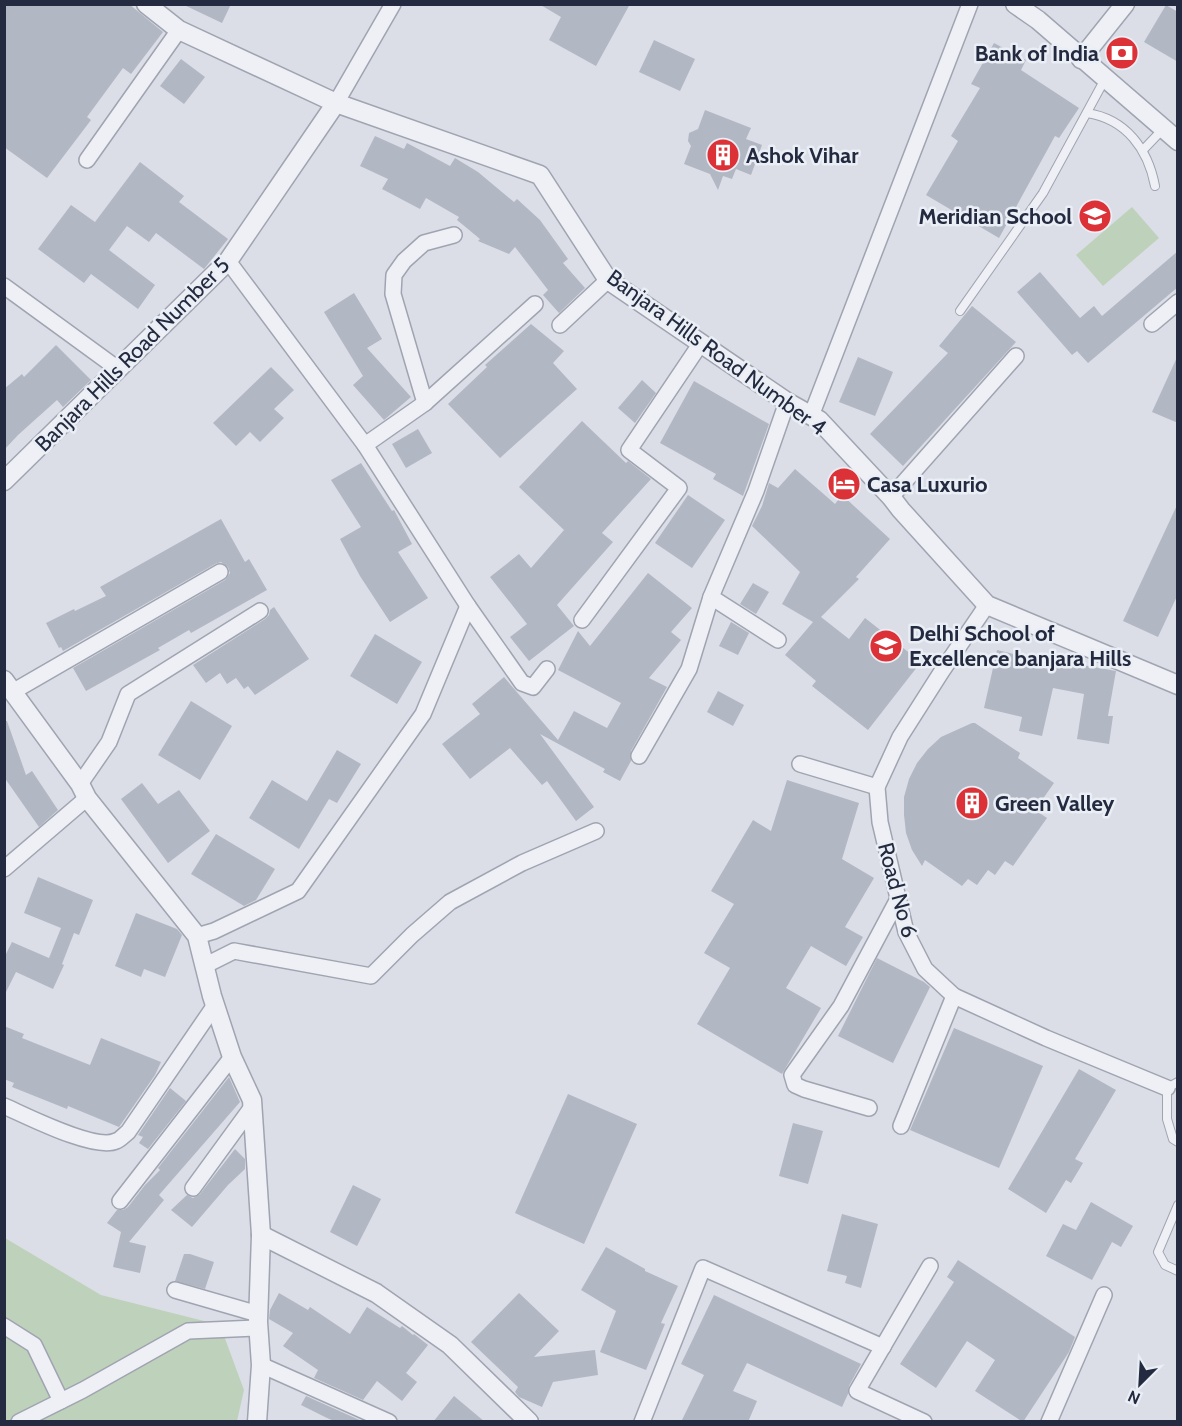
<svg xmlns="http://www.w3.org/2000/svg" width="1182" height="1426" font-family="Cabin,sans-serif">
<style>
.green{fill:#bed2bb}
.building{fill:#b2b7c4}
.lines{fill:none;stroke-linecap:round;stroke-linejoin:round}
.service-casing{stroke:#a0a4b1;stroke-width:10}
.minor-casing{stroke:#a0a4b1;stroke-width:18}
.tertiary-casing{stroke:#a0a4b1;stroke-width:21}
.service{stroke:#eef0f5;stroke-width:8}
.minor{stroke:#eef0f5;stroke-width:15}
.tertiary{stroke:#eef0f5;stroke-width:18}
.labels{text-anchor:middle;stroke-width:5;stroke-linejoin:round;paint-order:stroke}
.poi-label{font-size:22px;font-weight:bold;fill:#242a3f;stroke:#eaeef5;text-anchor:start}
.street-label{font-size:22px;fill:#242a3f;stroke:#eaeef5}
</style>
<rect width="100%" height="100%" fill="#dbdee7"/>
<g class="green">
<path d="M1132 207 1159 238 1103 286 1076 255Z"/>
<path d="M5 1238 101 1295 220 1325 244 1390 237 1421 5 1422Z"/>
</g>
<g class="building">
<path d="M4 4H129L163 32 131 74 123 68 87 117 91 120 47 178 4 147Z"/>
<path d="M182 4H231L222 23Z"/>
<path d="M539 4H630L596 66 549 40 561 17Z"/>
<path d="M1166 5 1178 12V62L1144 42Z"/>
<path d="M654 40 695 59 680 91 639 72Z"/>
<path d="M994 43 1026 60 1021 70 1079 108 1059 138 1055 136 999 238 926 195 958 141 951 136 980 88 971 84Z"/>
<path d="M181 59 205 77 184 104 160 86Z"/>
<path d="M705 110 751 128 746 139 762 145 751 175 736 169 732 179 723 176 718 190 710 174 684 164 691 146 688 141 689 133 698 129Z"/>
<path d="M375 136 404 149 407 143 450 166 455 158 478 172 514 202 517 199 540 220 568 259 563 263 585 288 559 313 543 295 548 290 515 247 509 254 478 241 480 239 457 220 459 217 426 198 420 209 382 189 388 179 360 166Z"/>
<path d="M140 162 184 196 179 202 228 239 204 269 156 233 149 242 127 226 109 250 155 285 138 309 91 274 84 283 38 249 71 205 95 222Z"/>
<path d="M1178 251V287L1088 363 1077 351 1072 355 1017 292 1040 272 1080 318 1094 306 1102 316Z"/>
<path d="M354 293 382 339 367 348 411 397 384 420 353 385 363 376 324 312Z"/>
<path d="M972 306 1016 342 903 466 870 434 948 353 939 346Z"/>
<path d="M531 324 564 351 553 363 577 389 500 458 448 404 487 367 485 365Z"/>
<path d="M56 345 91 380 63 407 57 400 18 435 4 450V389L22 374 24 377Z"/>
<path d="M1178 355V423L1152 412Z"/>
<path d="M858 357 893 372 875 416 839 402Z"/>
<path d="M271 367 294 390 274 409 284 418 260 442 250 432 236 446 213 423Z"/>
<path d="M642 380 656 393 635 423 618 408Z"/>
<path d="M694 381 769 424 743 496 713 479 716 474 660 443Z"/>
<path d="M582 421 626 463 628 461 651 479 602 533 613 542 557 605 574 626 529 661 510 637 527 624 490 577 519 554 531 568 564 530 519 487Z"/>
<path d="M418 429 432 453 406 468 392 444Z"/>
<path d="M361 463 392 511 394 510 412 544 398 552 428 598 390 622 360 576 340 539 361 527 331 480Z"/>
<path d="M795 469 835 504 842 495 890 539 856 577 859 579 821 617 849 639 865 618 921 662 868 730 812 686 816 681 785 655 813 622 782 604 800 572 752 526 762 506 769 483 778 488Z"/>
<path d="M688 495 725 520 692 568 655 543Z"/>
<path d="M1178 503V594L1158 637 1123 621Z"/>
<path d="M221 519 245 562 249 559 267 590 191 633 189 630 158 648 160 650 86 691 73 668 225 580 230 573 228 567 221 562 215 564 63 651 61 647 59 648 46 623 74 609 75 611 106 596 100 587Z"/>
<path d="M648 573 692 608 671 632 681 640 649 678 667 687 631 751V761L620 781 603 772 605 769 540 734 594 807 576 821 547 781 542 785 510 748 470 779 442 744 480 714 472 704 504 677 558 740 574 711 607 728 621 703 558 670 578 631 590 646Z"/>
<path d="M753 583 769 592 756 614 740 604Z"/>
<path d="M274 607 309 659 255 695 248 686 244 689 236 678 227 684 220 673 206 683 193 665 265 619 269 615 270 610Z"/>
<path d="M731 622 749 633 738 655 719 646Z"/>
<path d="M375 634 422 662 397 704 350 676Z"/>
<path d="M997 650 1065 666 1066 662 1116 671 1108 716H1113L1109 744 1077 739 1084 694 1053 688 1042 736 1019 731 1022 717 984 708Z"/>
<path d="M718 691 744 705 733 726 707 712Z"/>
<path d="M191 701 232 726 200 780 158 755Z"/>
<path d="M4 721H7L26 775 32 771 58 810 39 827 4 777Z"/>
<path d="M972 723H975L1020 753 1018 758 1054 783 1035 810 1047 818 1013 866 1005 861 995 875 988 870 977 885 968 879 962 886 925 860 922 866 912 850 906 833 904 815V797L909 779 917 763 928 749 941 737Z"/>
<path d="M337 750 361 764 337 803 329 799 299 849 249 818 272 780 307 801Z"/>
<path d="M787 780 859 803 842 859 874 878 845 927 863 937 846 966 811 946 786 988 821 1008 782 1074 697 1024 730 968 704 953 734 904 711 891 753 820 771 831Z"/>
<path d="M142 783 158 804 179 790 210 831 168 863 121 799Z"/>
<path d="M216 834 275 869 256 900 244 906 191 874Z"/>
<path d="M38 877 93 900 79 935 74 933 62 964 64 965 53 989 16 972 4 996V958L12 942 49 958 61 928 24 913Z"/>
<path d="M136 913 177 929 182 935 165 977 144 969 141 977 115 966Z"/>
<path d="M877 958 924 982 930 987 893 1063 838 1036Z"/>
<path d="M4 1026 24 1034 22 1038 90 1065 101 1038 161 1062 155 1075 119 1127 68 1106 67 1109 12 1087 14 1083 4 1079Z"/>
<path d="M954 1028 1043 1066 999 1168 910 1130Z"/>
<path d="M1079 1069 1116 1090 1075 1159 1083 1163 1071 1183 1066 1180 1046 1213 1008 1189Z"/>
<path d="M229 1077 240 1102 159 1195 164 1200 129 1242 146 1246 140 1273 113 1267 121 1232 107 1223 117 1210H123L128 1207 145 1185 160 1170 158 1168Z"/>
<path d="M170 1088 186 1101 148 1149 139 1143 143 1137 138 1135Z"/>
<path d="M568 1094 637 1124 584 1244 515 1213Z"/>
<path d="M793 1123 823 1131 808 1184 779 1176Z"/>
<path d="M235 1149 245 1159V1169L228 1185 192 1227 171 1210 187 1195 193 1198 200 1194Z"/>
<path d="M353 1185 381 1199 357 1246 330 1232Z"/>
<path d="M1091 1202 1133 1226 1121 1247 1112 1242 1092 1280 1046 1256 1063 1224 1076 1230Z"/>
<path d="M842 1214 878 1224 861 1288 845 1283 847 1276 827 1271Z"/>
<path d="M606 1247 645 1269V1271L678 1286 661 1323 665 1324 646 1370 600 1352 616 1311 581 1290Z"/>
<path d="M184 1254H190L214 1262 205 1289 175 1281Z"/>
<path d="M958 1260 1075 1337 1069 1352 1023 1422 975 1391 995 1360 967 1341 936 1388 900 1364 954 1282 947 1277Z"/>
<path d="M279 1293 308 1310 310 1307 350 1334 367 1307 400 1328 402 1326 413 1335 414 1334 428 1345 406 1373 417 1382 402 1401 377 1381 363 1400 314 1378 318 1370 283 1346 293 1333 269 1319 270 1310Z"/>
<path d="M519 1293 559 1331 534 1357 595 1350 598 1375 553 1382 542 1407 519 1397 515 1392 518 1387 471 1342Z"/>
<path d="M714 1295 861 1364 849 1386 848 1394 842 1407 747 1363 733 1391 757 1401 748 1422H681L704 1375 681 1364Z"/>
<path d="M306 1396 364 1422H336L325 1417 301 1405Z"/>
<path d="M454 1396 485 1422H433Z"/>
</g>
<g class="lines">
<g class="service-casing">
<g id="service">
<path d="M1087 113C1126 119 1148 149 1155 186"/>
<path d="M1143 150 1163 129"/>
<path d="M960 311 1043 193 1105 79"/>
<path d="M1178 1082 1167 1088V1119L1173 1139 1178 1142"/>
<path d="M1178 1205 1158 1252 1165 1265 1178 1271"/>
</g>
</g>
<g class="minor-casing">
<g id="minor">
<path d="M336 103 393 4"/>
<path d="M87 160 179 30"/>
<path d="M228 261 365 445 468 606"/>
<path d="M4 286 118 369"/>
<path d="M1152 324 1178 302"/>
<path d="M560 325 608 280"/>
<path d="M425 403 535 304"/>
<path d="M811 416 970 4"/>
<path d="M365 445 425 403 393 294 394 275 404 261 424 243 454 235"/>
<path d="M891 497 1016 356"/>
<path d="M987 605 942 671 900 737 877 787 880 822 906 932 925 969 954 996 1046 1038 1167 1088"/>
<path d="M582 620 679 488 629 450 701 343"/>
<path d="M778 640 711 597 756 491 787 402"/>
<path d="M14 691 220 572"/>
<path d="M639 756 689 669 711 597"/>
<path d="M800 764 877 787"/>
<path d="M80 784 109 742 128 694 260 611"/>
<path d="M4 869 87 798"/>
<path d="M197 936 214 931 298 891 423 714 468 606 522 683 533 687 547 669"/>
<path d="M204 966 234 951 371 976 412 935 450 902 522 863 596 831"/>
<path d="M4 1106C27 1116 95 1151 116 1141 120 1140 124 1135 128 1132L215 1005"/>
<path d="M869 1108 804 1089 795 1085 792 1075 841 1006 898 899"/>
<path d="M901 1126 954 996"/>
<path d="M193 1188 252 1107"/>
<path d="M120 1201 232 1057"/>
<path d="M175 1290 258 1314"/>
<path d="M4 1326 34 1345 61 1401"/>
<path d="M261 1365 389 1422"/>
<path d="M19 1422 83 1390 188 1331 258 1328"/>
<path d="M642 1422 703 1268 883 1347"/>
<path d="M924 1422 857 1391 930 1266"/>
<path d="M1049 1422 1104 1295"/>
</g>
</g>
<g class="tertiary-casing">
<g id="tertiary">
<path d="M146 4 179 30 336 103 540 175 608 280 787 402 819 420 891 497 901 510 987 605 1178 685"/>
<path d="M1015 4 1038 20 1178 141"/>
<path d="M1081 59 1125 4"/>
<path d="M4 481 228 261 336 103"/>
<path d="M4 680 80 784 87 798 197 936 212 996 232 1057 252 1100 261 1235 258 1322 261 1365 257 1422"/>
<path d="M261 1235 376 1293 450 1345 529 1422"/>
</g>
</g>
<use href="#service" class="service"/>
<use href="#minor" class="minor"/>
<use href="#tertiary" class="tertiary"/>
</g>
<defs>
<g id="bank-disc" transform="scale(1.725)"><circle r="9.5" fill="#db3137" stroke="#eaeef5"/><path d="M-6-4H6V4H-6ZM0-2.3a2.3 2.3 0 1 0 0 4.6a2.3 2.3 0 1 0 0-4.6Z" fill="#fff"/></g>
<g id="building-disc" transform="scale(1.725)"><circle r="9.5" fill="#db3137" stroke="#eaeef5"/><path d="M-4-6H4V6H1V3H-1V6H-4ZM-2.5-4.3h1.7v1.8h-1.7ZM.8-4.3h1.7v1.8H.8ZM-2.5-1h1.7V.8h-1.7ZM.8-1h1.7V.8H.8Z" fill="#fff"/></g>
<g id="school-disc" transform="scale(1.725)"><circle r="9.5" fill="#db3137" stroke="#eaeef5"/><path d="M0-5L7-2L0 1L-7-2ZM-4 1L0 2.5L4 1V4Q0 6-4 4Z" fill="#fff"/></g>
<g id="hotel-disc" transform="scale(1.725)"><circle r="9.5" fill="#db3137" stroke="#eaeef5"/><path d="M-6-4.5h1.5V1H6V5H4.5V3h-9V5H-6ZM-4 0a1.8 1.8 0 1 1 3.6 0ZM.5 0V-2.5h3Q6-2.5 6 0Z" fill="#fff"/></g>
</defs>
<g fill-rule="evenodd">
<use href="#bank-disc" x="1122" y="53"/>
<use href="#building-disc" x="723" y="155"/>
<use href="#school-disc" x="1095" y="216"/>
<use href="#hotel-disc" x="844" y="484"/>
<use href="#school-disc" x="886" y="646"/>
<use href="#building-disc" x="972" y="803"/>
</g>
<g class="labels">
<g class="poi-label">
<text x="1099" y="61" text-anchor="end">Bank of India</text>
<text x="746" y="163">Ashok Vihar</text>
<text x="1072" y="224" text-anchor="end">Meridian School</text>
<text x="867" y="492">Casa Luxurio</text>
<text x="909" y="641">Delhi School of<tspan x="909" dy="25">Excellence banjara Hills</tspan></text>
<text x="995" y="811">Green Valley</text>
</g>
<g class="street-label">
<text transform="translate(717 352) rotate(36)" y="8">Banjara Hills Road Number 4</text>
<text transform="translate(132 354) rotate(-45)" y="8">Banjara Hills Road Number 5</text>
<text transform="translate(898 890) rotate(75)" y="8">Road No 6</text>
</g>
</g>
<rect width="1182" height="1426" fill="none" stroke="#242a3f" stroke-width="12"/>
<g transform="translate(1140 1384) rotate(204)" stroke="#eaeef5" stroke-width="4.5" paint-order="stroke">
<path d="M0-4.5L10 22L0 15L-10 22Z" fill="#242a3f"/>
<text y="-9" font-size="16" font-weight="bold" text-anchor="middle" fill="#242a3f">N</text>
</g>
</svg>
